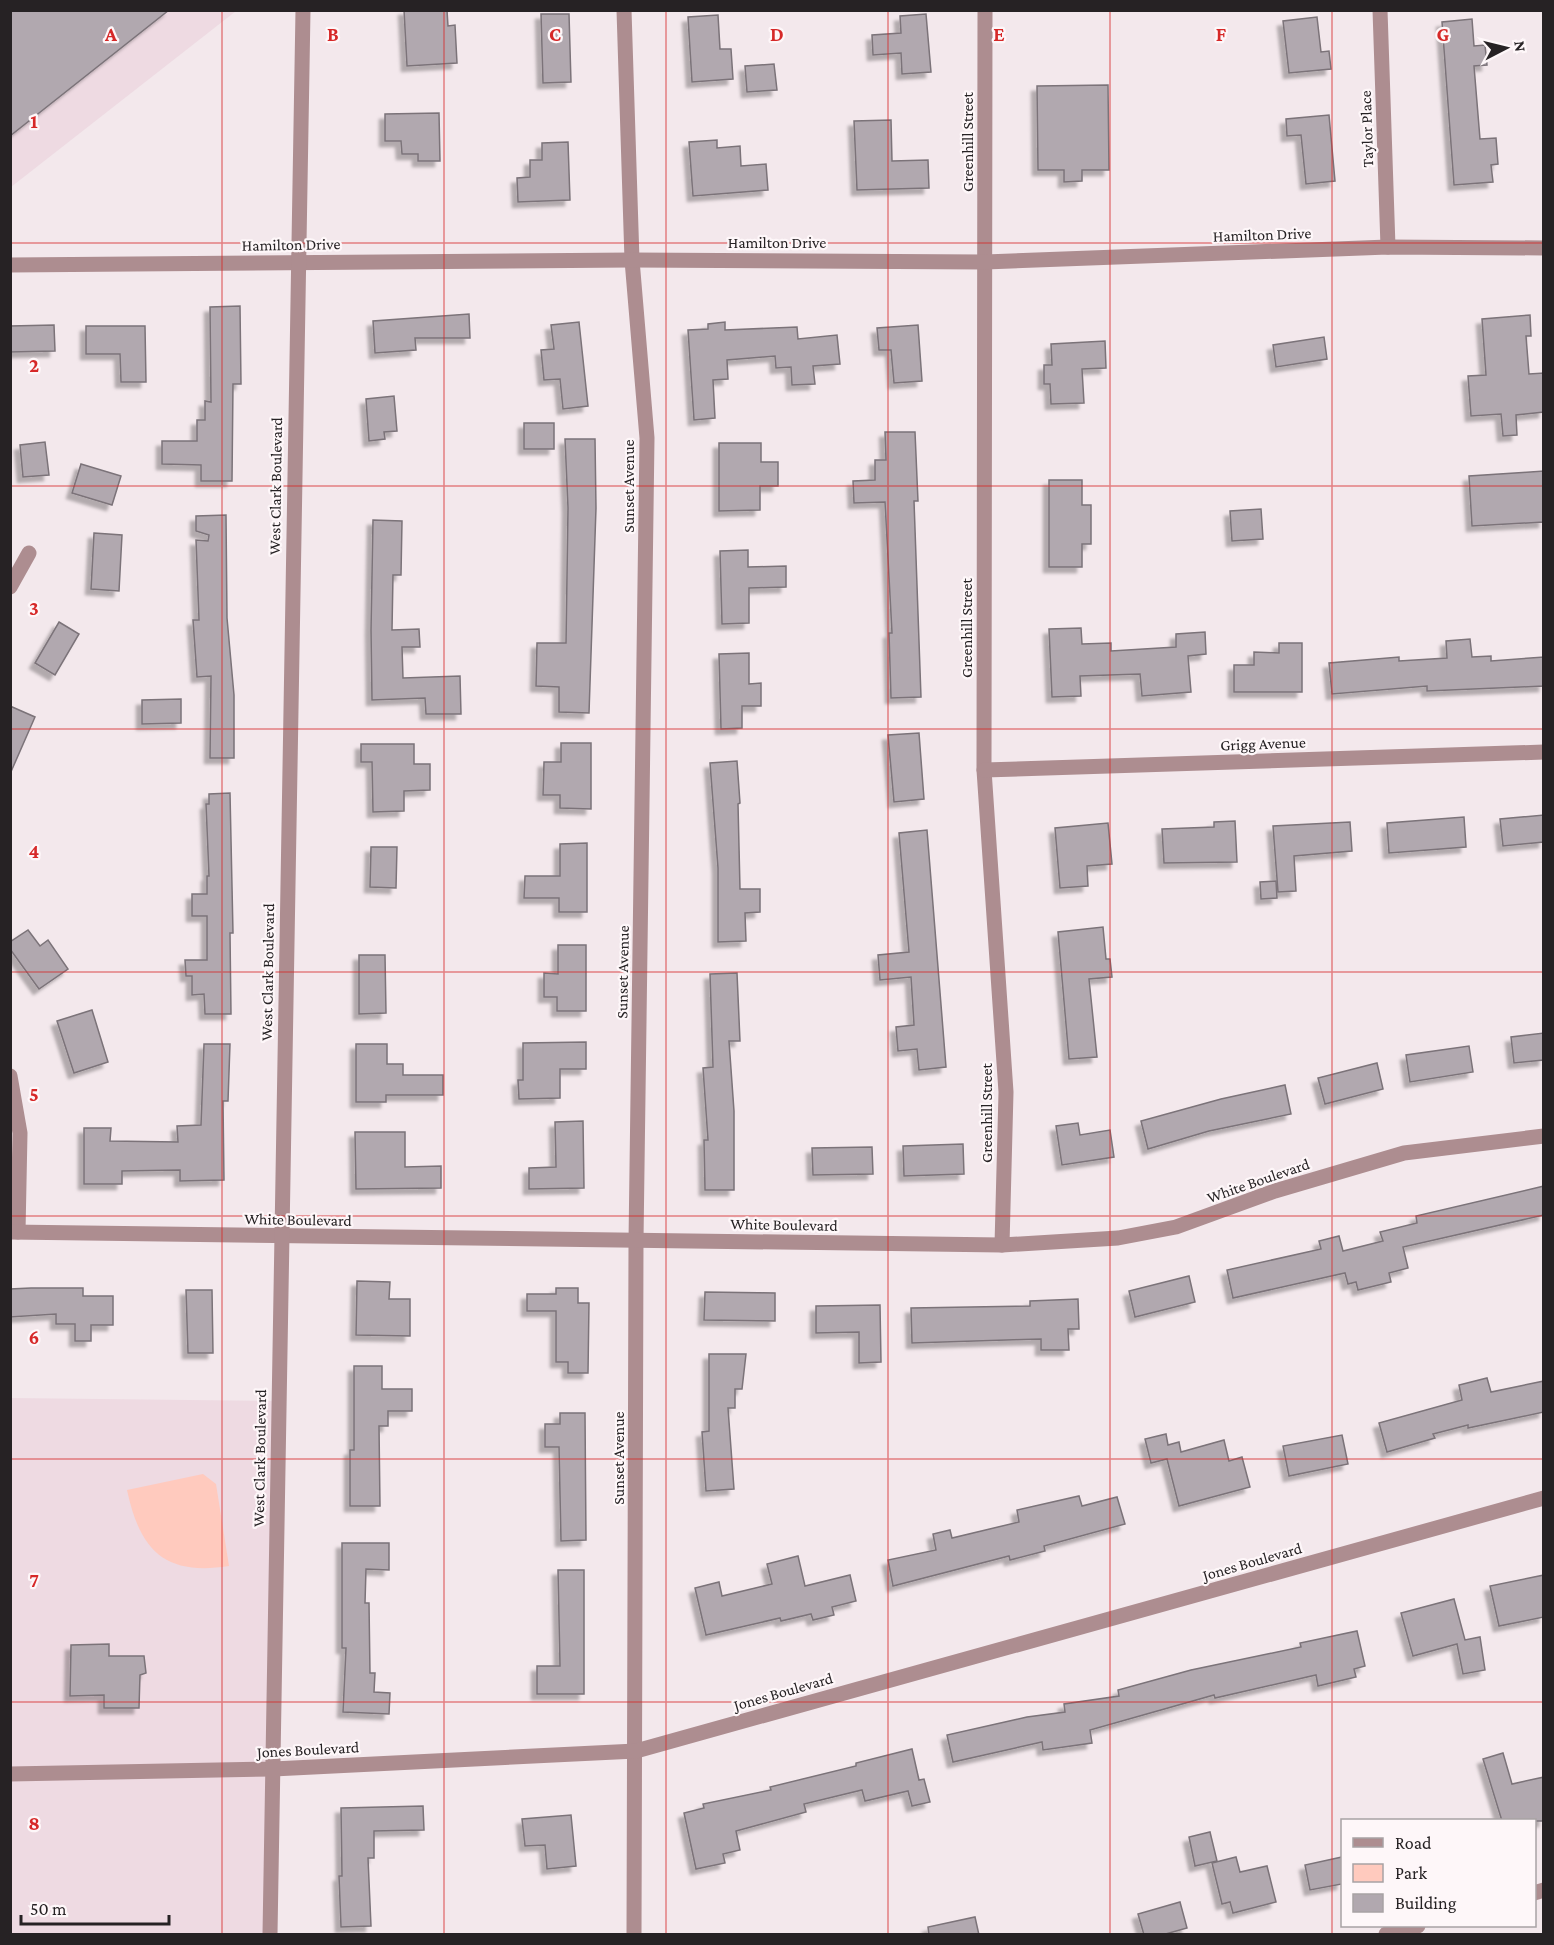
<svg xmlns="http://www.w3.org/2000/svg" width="1554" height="1945" font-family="'Crimson Pro',serif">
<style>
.built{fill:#eedae2}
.green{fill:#ffcabe}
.building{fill:#b1a8af;stroke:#7b7379;stroke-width:1.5;filter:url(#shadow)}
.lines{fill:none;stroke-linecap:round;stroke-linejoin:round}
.minor{stroke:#ad8d90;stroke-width:15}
.grid{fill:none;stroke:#d62828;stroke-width:1.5;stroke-opacity:0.55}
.labels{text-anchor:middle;stroke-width:4.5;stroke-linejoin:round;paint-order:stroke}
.street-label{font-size:16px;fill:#262224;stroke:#fef7f9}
.grid-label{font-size:20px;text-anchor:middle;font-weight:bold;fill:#d62828;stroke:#fef7f9;stroke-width:4.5;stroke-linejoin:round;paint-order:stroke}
</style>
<defs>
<filter id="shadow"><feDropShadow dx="-5.5" dy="5.5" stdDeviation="1.5" flood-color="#0004"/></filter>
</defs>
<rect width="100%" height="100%" fill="#f3e8ec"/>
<g class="built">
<path d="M11 11H236L11 187Z"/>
<path d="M11 1398 278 1401 270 1934H11Z"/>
</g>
<path class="green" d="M203 1474 216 1484 229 1566C165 1576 140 1551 127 1490Z"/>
<g class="building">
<path d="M10 10H169L10 136Z"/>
<path d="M404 10H447L448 26 455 25 457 63 407 66Z"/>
<path d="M541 14H569L571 82 543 83Z"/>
<path d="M926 14 931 72 902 74 901 53 873 55 872 35 901 33 900 16Z"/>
<path d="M718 15 720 49H731L733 79 692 82 688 17Z"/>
<path d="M1317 17 1321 52 1329 51 1331 69 1289 73 1283 21Z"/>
<path d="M1472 19 1474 46 1485 45 1487 65 1474 66 1480 139 1496 138 1498 164 1491 165 1493 182 1454 185 1442 22Z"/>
<path d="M774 64 777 90 747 92 745 66Z"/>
<path d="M1108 85 1109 170H1082V181L1064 182V170H1038L1037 86Z"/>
<path d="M439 113 440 161H418V154H402L401 141H385V114Z"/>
<path d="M1329 115 1335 181 1306 184 1301 135 1287 136 1286 119Z"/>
<path d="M891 120 892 161 928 160 929 188 857 190 854 121Z"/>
<path d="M717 140V148L740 146 741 166 766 164 768 190 693 196 689 142Z"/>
<path d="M568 142 570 200 518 202 517 178 530 177V160H542V143Z"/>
<path d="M240 306 241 384H233L232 481H201V465L162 464V441H197V420H205V401L211 402 210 307Z"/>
<path d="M469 314 470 338H415L416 350 375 353 373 321Z"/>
<path d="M1530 315 1531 336H1526L1529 374 1544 373V412L1516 415 1517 435 1503 436 1501 414 1471 416 1468 376 1486 375 1482 319Z"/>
<path d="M579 322 588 406 563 409 560 379 544 380 541 350 554 349 551 325Z"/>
<path d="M725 322V330L797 327 798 339 837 335 840 364 813 366 815 384 792 385 791 367 776 368 775 356 727 360 728 379 713 380 715 418 694 420 688 330 708 329V324Z"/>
<path d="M54 325 55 351 10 352V326Z"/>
<path d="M918 325 922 381 894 383 891 350H879L877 328Z"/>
<path d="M86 326H145L146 382H121L120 354H86Z"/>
<path d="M1324 337 1327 359 1276 367 1273 345Z"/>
<path d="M1105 341 1106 368 1082 369 1084 403 1051 404 1050 384H1044V365H1052L1051 344Z"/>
<path d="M394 396 397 431 384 432 385 439 369 441 366 399Z"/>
<rect x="524" y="423" width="30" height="26"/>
<path d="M885 432H915L918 501H914L921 697 891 698 889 633H892L885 502 854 503 853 481 875 480V460H886Z"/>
<path d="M565 439H595L596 508 589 713 559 712V687L536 686 537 643H566L568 508Z"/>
<path d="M45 442 49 475 23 477 20 445Z"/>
<path d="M719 443H761V462H778V486H760V510L719 511Z"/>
<path d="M81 464 121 476 112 505 72 493Z"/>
<path d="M1544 471V522L1472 526 1469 476Z"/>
<path d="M1049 480H1082V505H1091V544H1082V567H1049Z"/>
<path d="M1261 509 1263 539 1232 541 1230 511Z"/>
<path d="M226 515 227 618 234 695V758H210L211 676 197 677 193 620H199L196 540 208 541 209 535 196 531V516Z"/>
<path d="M373 520 402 521 401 575H393L392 630 419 629 420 647H402L403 678 460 676 461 714H426L425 698 372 700 371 630Z"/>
<path d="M94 533 122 535 119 591 91 589Z"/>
<path d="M748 550V567L786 566V587L749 588V623L722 624 720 551Z"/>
<path d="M59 622 79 634 55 675 35 663Z"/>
<path d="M1081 628 1082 644 1111 643V651L1176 647V634L1205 632 1206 654 1188 656 1191 692 1142 696 1140 674 1080 676 1081 696 1052 697 1049 629Z"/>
<path d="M1470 639 1472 657 1491 656V661L1544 657V686L1427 691V686L1332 694 1329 663 1399 657V661L1447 658 1446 641Z"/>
<path d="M1279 643H1302V692H1234V665H1254V652L1279 653Z"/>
<path d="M749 653V684L761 683V706H742V728L721 729 719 654Z"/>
<path d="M181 699V723L142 724V700Z"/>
<path d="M10 706 35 717 10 774Z"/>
<path d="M919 733 924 799 894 802 888 735Z"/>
<path d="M561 743H591V809L560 808V795H543L544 762H561Z"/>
<path d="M361 744H414V764H430V790L404 791V811L373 812 372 762H361Z"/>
<path d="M737 761 740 803 738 804 740 889H760V912L745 913 746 941 718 942V868L710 763Z"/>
<path d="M230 793 233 933H230L231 1014H205L204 994 192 995V976H186L185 960H207V916H192V894H207V876H209L206 804H209V794Z"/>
<path d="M1544 815V842L1503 846 1500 819Z"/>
<path d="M1464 817 1466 847 1389 853 1387 823Z"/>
<path d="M1235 821 1237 862 1164 863 1162 829 1214 827V822Z"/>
<path d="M1350 822 1352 851 1294 856 1296 891 1278 892 1273 826Z"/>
<path d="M1108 823 1112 864 1087 866 1088 886 1060 888 1055 828Z"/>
<path d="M927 830 946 1067 919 1070 917 1049 898 1051 896 1027 914 1025 911 977 880 980 878 955 909 952 899 833Z"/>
<path d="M587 843V912H559V898H524L525 876H560V844Z"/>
<path d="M371 847H397L396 888 370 887Z"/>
<path d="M1276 881 1277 898 1261 899 1260 882Z"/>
<path d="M1103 927 1106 959H1110L1112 977 1089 979 1097 1057 1069 1059 1058 932Z"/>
<path d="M28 930 40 946 48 940 68 969 39 989 10 949V942Z"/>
<path d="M558 945H586V1011H557V997H544V973L558 974Z"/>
<path d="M359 955H385L386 1013 359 1014Z"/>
<path d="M737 973 740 1041H729L734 1111V1190H705L704 1140H708L703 1068 713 1067 710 974Z"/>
<path d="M92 1010 108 1062 74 1073 57 1021Z"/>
<path d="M1544 1033V1060L1514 1063 1511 1037Z"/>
<path d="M586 1042V1069H560V1098L519 1099 518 1080H523V1043Z"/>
<path d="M204 1044H230L228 1101H223L224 1180 180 1181V1170L122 1171V1184H84V1128H111L110 1141 178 1142 177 1126 201 1125Z"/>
<path d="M356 1044H387V1064H403V1075H443V1095H386V1102H356Z"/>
<path d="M1469 1046 1473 1072 1410 1082 1406 1055Z"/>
<path d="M1377 1063 1383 1089 1325 1104 1318 1078Z"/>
<path d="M1285 1085 1291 1114 1209 1131 1148 1149 1141 1121 1221 1099Z"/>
<path d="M583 1121 584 1188 529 1189V1168L556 1167 555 1122Z"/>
<path d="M1078 1123 1080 1135 1110 1130 1114 1157 1062 1165 1056 1126Z"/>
<path d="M355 1132H405V1167L441 1166V1188L356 1189Z"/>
<path d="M963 1144 964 1174 904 1176 903 1146Z"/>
<path d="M872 1147 873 1174 813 1175 812 1148Z"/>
<path d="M1544 1186V1215L1403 1247 1408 1268 1389 1273 1391 1282 1358 1290 1356 1282 1348 1284 1345 1273 1233 1298 1227 1270 1321 1249 1319 1241 1339 1236 1343 1251 1383 1241 1380 1232 1417 1223 1416 1216Z"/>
<path d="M1189 1276 1195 1302 1135 1317 1129 1291Z"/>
<path d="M357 1281 390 1282 389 1299H410V1336L356 1335Z"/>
<path d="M31 1288H83V1296H113V1325H91V1341H75V1324H56V1314L10 1317V1289Z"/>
<path d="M556 1288H578V1303H589L588 1373H568V1362H556V1311H527V1294H556Z"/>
<path d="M186 1290H212L213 1353H188Z"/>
<path d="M705 1292 775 1293V1321L704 1320Z"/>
<path d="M1078 1299 1079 1329H1068L1069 1350H1041V1339L912 1343 911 1308 1030 1306V1301Z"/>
<path d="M880 1305 881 1362 859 1363V1332L816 1333V1306Z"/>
<path d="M709 1354H746L742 1389H735V1408H728L734 1489 706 1491 702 1432 709 1431Z"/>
<path d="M354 1366H382V1389H412V1411H388V1426H379L380 1506H350V1450H354Z"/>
<path d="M1487 1378 1491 1392 1544 1381V1412L1468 1428V1425L1433 1434 1435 1438 1387 1452 1379 1423 1462 1400 1459 1385Z"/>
<path d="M560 1413H585L586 1540 561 1541 559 1447H545V1424H560Z"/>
<path d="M1166 1434 1168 1445 1179 1442 1181 1452 1224 1440 1229 1461 1242 1457 1250 1487 1179 1506 1167 1459 1151 1463 1145 1439Z"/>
<path d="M1342 1435 1348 1464 1289 1476 1283 1446Z"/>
<path d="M1079 1496 1082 1506 1117 1497 1125 1524 1044 1546 1045 1551 1010 1560 1009 1556 893 1586 888 1560 936 1550 933 1534 950 1530 952 1538 1019 1522 1017 1510Z"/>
<path d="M342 1543H389V1570L366 1569 365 1603H369L370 1673H375L374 1692 390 1693 389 1714 343 1712 346 1648H342Z"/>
<path d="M798 1556 805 1586 850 1575 856 1601 832 1607 834 1615 813 1620 811 1614 781 1621 780 1618 706 1635 695 1588 719 1582 722 1596 772 1584 767 1564Z"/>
<path d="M558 1570H584V1694H537V1666H560Z"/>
<path d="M1544 1575V1617L1499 1626 1490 1586Z"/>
<path d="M1454 1599 1465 1640 1480 1637 1485 1670 1463 1674 1457 1644 1413 1656 1401 1613Z"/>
<path d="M1357 1631 1365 1666 1354 1669 1356 1677 1318 1686 1316 1675 1215 1698 1214 1695 1090 1730 1092 1743 1043 1750 1042 1742 953 1762 947 1735 1027 1717 1065 1712 1064 1704 1119 1696 1118 1690 1191 1670 1301 1647 1300 1643Z"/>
<path d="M109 1644V1656H144L146 1673 140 1675 139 1708H104V1695L70 1696 71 1645Z"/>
<path d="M912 1749 919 1780 924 1779 930 1802 912 1806 908 1791 865 1801 862 1790 804 1804 806 1812 736 1831 740 1850 723 1854 725 1863 696 1869 684 1813 704 1808 703 1804 771 1790 770 1787 856 1766V1763Z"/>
<path d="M1503 1753 1512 1784 1544 1777V1821H1502L1483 1759Z"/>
<path d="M423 1806 424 1830 374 1831V1858H368L371 1926 341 1927 339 1876H342L341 1808Z"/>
<path d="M571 1815 576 1866 547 1869 545 1845 525 1846 522 1819Z"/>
<path d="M1210 1832 1217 1861 1195 1866 1189 1837Z"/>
<path d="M1236 1857 1240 1872 1267 1866 1276 1902 1233 1913 1230 1902 1222 1904 1212 1863Z"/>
<path d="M1342 1857V1884L1310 1890 1305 1865Z"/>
<path d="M1180 1902 1187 1928 1162 1935H1144L1138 1914Z"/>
<path d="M975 1917 979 1935H929L928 1927Z"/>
</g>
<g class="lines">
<g class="minor">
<path d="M624 10 632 260 647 438 636 1241 634 1934"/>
<path d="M985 10 984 770 1006 1092 1002 1245"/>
<path d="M1380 10 1388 247"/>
<path d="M10 265 632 260 985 262 1388 247 1544 248"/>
<path d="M10 587 29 553"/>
<path d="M984 770 1544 752"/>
<path d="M10 1076 20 1133 18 1232"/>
<path d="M10 1232 1002 1245 1118 1238 1176 1227 1275 1191 1404 1153 1544 1136"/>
<path d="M10 1774 273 1769 636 1751 1544 1498"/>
<path d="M1534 1893 1544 1890"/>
<path d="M270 1934 303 10"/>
<path d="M1386 1934 1418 1926"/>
</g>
</g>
<path class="grid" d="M222 10V1934M444 10V1934M666 10V1934M888 10V1934M1110 10V1934M1332 10V1934M10 243H1544M10 486H1544M10 729H1544M10 972H1544M10 1216H1544M10 1459H1544M10 1702H1544"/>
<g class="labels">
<g class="street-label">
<text transform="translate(1366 129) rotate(-92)" y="6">Taylor Place</text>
<text transform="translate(967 142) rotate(-90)" y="6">Greenhill Street</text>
<text transform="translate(1262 234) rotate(-2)" y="6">Hamilton Drive</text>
<text x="777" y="248">Hamilton Drive</text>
<text transform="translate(291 244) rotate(-1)" y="6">Hamilton Drive</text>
<text transform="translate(275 486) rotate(-89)" y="6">West Clark Boulevard</text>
<text transform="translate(628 486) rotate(-90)" y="6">Sunset Avenue</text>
<text transform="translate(966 628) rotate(-90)" y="6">Greenhill Street</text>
<text transform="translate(1263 743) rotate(-2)" y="6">Grigg Avenue</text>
<text transform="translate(267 972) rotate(-89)" y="6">West Clark Boulevard</text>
<text transform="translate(622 972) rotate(-89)" y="6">Sunset Avenue</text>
<text transform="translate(986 1113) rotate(-90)" y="6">Greenhill Street</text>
<text transform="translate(1258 1180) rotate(-19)" y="6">White Boulevard</text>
<text transform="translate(298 1219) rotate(1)" y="6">White Boulevard</text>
<text transform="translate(784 1224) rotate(1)" y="6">White Boulevard</text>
<text transform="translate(259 1458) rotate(-89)" y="6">West Clark Boulevard</text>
<text transform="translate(618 1458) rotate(-90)" y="6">Sunset Avenue</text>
<text transform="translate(1252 1561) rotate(-16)" y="6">Jones Boulevard</text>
<text transform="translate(783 1691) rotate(-16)" y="6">Jones Boulevard</text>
<text transform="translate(308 1749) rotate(-3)" y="6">Jones Boulevard</text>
</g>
</g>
<g class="grid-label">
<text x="111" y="41">A</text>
<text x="333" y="41">B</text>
<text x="555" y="41">C</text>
<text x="777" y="41">D</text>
<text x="999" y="41">E</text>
<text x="1221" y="41">F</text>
<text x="1443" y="41">G</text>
<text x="34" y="128">1</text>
<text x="34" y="372">2</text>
<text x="34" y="615">3</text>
<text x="34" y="858">4</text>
<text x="34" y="1101">5</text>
<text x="34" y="1344">6</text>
<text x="34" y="1587">7</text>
<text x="34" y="1830">8</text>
</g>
<rect width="1554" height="1945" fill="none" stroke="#262224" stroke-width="24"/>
<rect x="1341" y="1819" width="195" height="108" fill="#fef7f9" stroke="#a8a2a4" stroke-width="1.5"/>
<rect x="1353" y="1838" width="30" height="9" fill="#ad8d90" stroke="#a8a2a4" stroke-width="1.5"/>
<text x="1395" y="1849" font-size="18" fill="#262224">Road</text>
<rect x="1353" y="1864" width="30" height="18" fill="#ffcabe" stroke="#a8a2a4" stroke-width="1.5"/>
<text x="1395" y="1879" font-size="18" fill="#262224">Park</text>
<rect x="1353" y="1894" width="30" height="18" fill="#b1a8af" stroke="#a8a2a4" stroke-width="1.5"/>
<text x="1395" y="1909" font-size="18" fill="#262224">Building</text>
<g transform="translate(1506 48) rotate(83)" stroke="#fef7f9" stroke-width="4.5" paint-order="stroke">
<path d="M0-4.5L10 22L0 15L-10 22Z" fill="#262224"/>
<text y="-9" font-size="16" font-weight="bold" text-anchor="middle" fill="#262224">N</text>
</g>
<path d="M21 1915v9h148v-9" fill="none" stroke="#262224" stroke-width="3"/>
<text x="30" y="1915" font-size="18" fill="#262224" stroke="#fef7f9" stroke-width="4.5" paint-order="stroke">50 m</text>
</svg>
